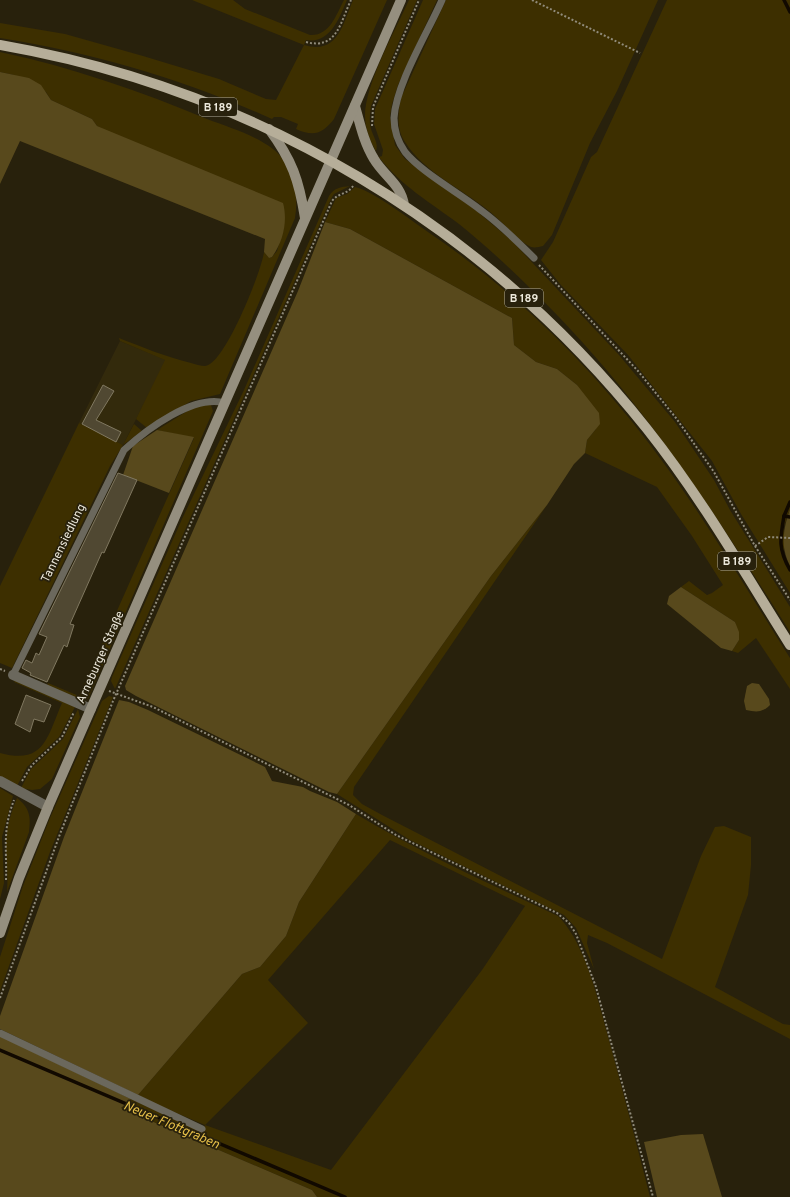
<svg xmlns="http://www.w3.org/2000/svg" width="790" height="1197" font-family="Overpass,sans-serif">
<style>
.built{fill:#332a0c}
.green{fill:#3d2f00;fill-rule:evenodd}
.forest{fill:#58491c}
.lines{fill:none;stroke-linecap:round;stroke-linejoin:round}
.stream{stroke:#110900;stroke-width:3.5}
.building{fill:#504832;stroke:#807860}
.path{stroke:#918c7b;stroke-width:2;stroke-dasharray:2 2;stroke-linecap:butt}
.service{stroke:#6b685d;stroke-width:7}
.minor{stroke:#6b685d;stroke-width:10}
.secondary{stroke:#958f7f;stroke-width:10}
.primary{stroke:#b6ae99;stroke-width:10}
.labels{text-anchor:middle;stroke-width:3.5;stroke-linejoin:round;paint-order:stroke}
.shield{fill:#28210c;stroke:#b2ad9e;stroke-width:1}
.shield-label{font-size:11px;font-weight:bold;fill:#ede9dc}
.street-label{font-size:12px;fill:#ede9dc;stroke:#28210c}
.water-label{font-size:13px;font-style:italic;fill:#e4be48;stroke:#28210c}
</style>
<rect width="100%" height="100%" fill="#28210c"/>
<path class="built" d="M120 341 166 360 123 445 79 423Z"/>
<g class="green">
<path d="M192 0H233L245 9 310 35C330 36 336 15 344 0H347C339 19 330 44 306 40L304 45C338 55 343 24 353 0H387L334 119C322 134 314 137 296 129L298 124 281 117H274L272 119C186 80 94 53 0 38V23L65 34 143 56 219 79 266 99 276 100 304 45Z"/>
<path d="M409 0H417L371 106C370 114 369 121 371 129 373 136 379 144 376 151 370 141 365 128 365 116 365 84 395 31 409 0Z"/>
<path d="M423 0H437L398 85 392 104 390 116 395 145 405 159 473 208 512 241 619 355 675 422 714 480 730 510 790 607V632C713 510 638 393 534 292 510 268 485 245 459 224 431 203 400 185 379 157L382 156 383 150 374 124 375 109Z"/>
<path d="M446 0H658L617 91 590 143 552 235 543 246C539 247 535 248 531 247 520 243 500 219 489 211 461 188 425 173 405 142 396 129 398 113 401 98Z"/>
<path d="M667 0H790V509L784 526V555L790 566V593L741 514 712 461 628 355 560 284 541 260 553 242 591 157 597 152Z"/>
<path d="M0 52C71 67 140 91 207 119 228 127 255 135 273 149 294 166 299 194 295 218L220 394 191 401 147 428 136 419 165 360 120 341 119 338C142 347 166 357 191 363 195 364 201 366 205 366 224 366 262 270 264 252L269 258 272 257 277 251 284 228 97 126 92 119 51 100 46 92 14 75 0 72Z"/>
<path d="M350 186 334 194 331 199 115 689 111 681 112 677 182 519 244 390 329 196C334 188 340 187 350 186Z"/>
<path d="M355 187C373 191 411 220 428 232 521 295 602 377 668 469 712 530 750 595 790 658V689L756 638 738 653 732 651 739 640 735 622 681 587 689 581 707 595 712 593 723 585 692 536 657 487 585 453 587 440 596 429 577 385 557 369 536 362 514 345 512 318 350 229 325 222 336 198 347 194Z"/>
<path d="M197 405H211L213 411 88 699 77 700 47 686 48 683 79 696 194 438 157 430Z"/>
<path d="M79 423 123 445 134 424 142 431 123 445 110 466 12 668 0 663V586Z"/>
<path d="M547 505 354 787 353 795 362 804 382 815 662 959 701 856 715 827 724 826 751 837V865L748 895 715 987 783 1024 790 1025V1039L607 943 588 935 587 943 594 969 576 928 564 915 410 840 337 794 491 576Z"/>
<path d="M15 680 75 707 59 737 27 767 17 786 0 776V753C45 765 47 737 62 703L14 682Z"/>
<path d="M109 696 113 697 50 852 0 991V957L23 886 50 818 102 701Z"/>
<path d="M78 709 80 717 52 779 40 789 32 790 21 788 31 769 63 739Z"/>
<path d="M0 788 13 796 2 837 4 883 0 899Z"/>
<path d="M17 798C30 808 31 817 29 832L7 892C8 878 7 865 6 851 5 832 10 815 17 798Z"/>
<path d="M356 814C421 853 490 884 558 916 587 945 599 1005 610 1044 624 1095 637 1146 650 1197H317L312 1190 121 1108 131 1099 198 1130 204 1128 205 1125 155 1104 138 1095 242 974 260 967 286 936 299 902ZM390 840 525 906 482 970 331 1170 205 1125 308 1023 268 980Z"/>
</g>
<g class="forest">
<path d="M0 72 29 78 41 85 51 100 92 119 97 126 283 203C288 221 283 242 272 257L269 258 264 252 265 239 20 141 0 184Z"/>
<path d="M325 222 350 229 512 318 514 345 536 362 557 369 577 385 599 413 600 424 587 440 585 453 574 464 547 505 491 576 337 794 329 792 136 696 126 690 125 686 298 291Z"/>
<path d="M157 430 194 437 169 493 123 475 133 446Z"/>
<path d="M790 509V566C780 546 783 530 790 509Z"/>
<path d="M681 587 735 622 739 632V640L732 651 721 648 667 604 669 596Z"/>
<path d="M752 683 759 684 769 699 770 705C762 713 756 712 746 710L744 701 747 686Z"/>
<path d="M119 700 129 702 148 710 265 767 272 781 303 787 310 791 337 802 356 814 299 902 286 936 260 967 242 974 138 1095 0 1029V1016L64 837Z"/>
<path d="M0 1036 131 1099 121 1108 312 1190 317 1197H0Z"/>
<path d="M703 1134 722 1197H657L644 1142 681 1135Z"/>
</g>
<g class="lines">
<g class="stream">
<path d="M784 0 790 12"/>
<path d="M790 502 784 516 790 517"/>
<path d="M784 516C780 539 778 549 790 570"/>
<path d="M0 1050 345 1197"/>
</g>
</g>
<g class="building">
<path d="M103 385 114 391 96 420 121 432 116 442 82 424Z"/>
<path d="M118 473 137 480 104 553 102 552 70 624 74 625 67 647 64 645 47 682 30 675 31 673 22 668 26 660 32 663 36 653 39 655 47 637 39 634Z"/>
<path d="M26 695 51 705 44 722 34 719 30 732 15 724Z"/>
</g>
<g class="lines">
<g class="path">
<path d="M532 0 640 53"/>
<path d="M306 42C337 50 340 23 351 0"/>
<path d="M372 126 373 107 419 0"/>
<path d="M539 265 638 371 676 418 714 472 755 546 790 600"/>
<path d="M755 546 768 537 790 538"/>
<path d="M0 669 5 671"/>
<path d="M109 691 153 707 349 805 396 835 557 913 569 923 576 934 596 987 653 1197"/>
<path d="M22 781 32 765 62 737 74 712"/>
<path d="M6 880C7 848 2 831 14 800"/>
<path d="M0 998 60 834 113 701 332 201C338 193 348 194 353 186"/>
</g>
<g class="service">
<path d="M442 0C428 32 396 84 394 118 394 130 398 142 405 152 421 172 461 194 482 211 501 225 517 241 534 258"/>
<path d="M13 675 124 450C147 429 194 394 225 403"/>
<path d="M0 1033 202 1129"/>
</g>
<g class="minor">
<path d="M13 675 91 709"/>
<path d="M0 781 48 807"/>
</g>
<g class="secondary">
<path d="M355 106C360 124 364 143 374 159 384 176 401 184 404 205"/>
<path d="M269 129C292 160 299 180 305 218"/>
<path d="M0 933 19 878 48 807 401 0"/>
</g>
<path class="primary" d="M0 45C258 90 484 225 647 429 701 497 744 572 790 645"/>
</g>
<g class="labels">
<g class="shield">
<rect x="199" y="98" width="38" height="18" rx="3"/>
<rect x="505" y="289" width="38" height="18" rx="3"/>
<rect x="718" y="552" width="38" height="18" rx="3"/>
</g>
<g class="shield-label">
<text x="218" y="111">B 189</text>
<text x="524" y="302">B 189</text>
<text x="737" y="565">B 189</text>
</g>
<g class="street-label">
<text transform="translate(63 543) rotate(-64)" y="4">Tannensiedlung</text>
<text transform="translate(100 657) rotate(-66)" y="4">Arneburger Straße</text>
</g>
<g class="water-label">
<text transform="translate(172 1124) rotate(23)" y="5">Neuer Flottgraben</text>
</g>
</g>
</svg>
